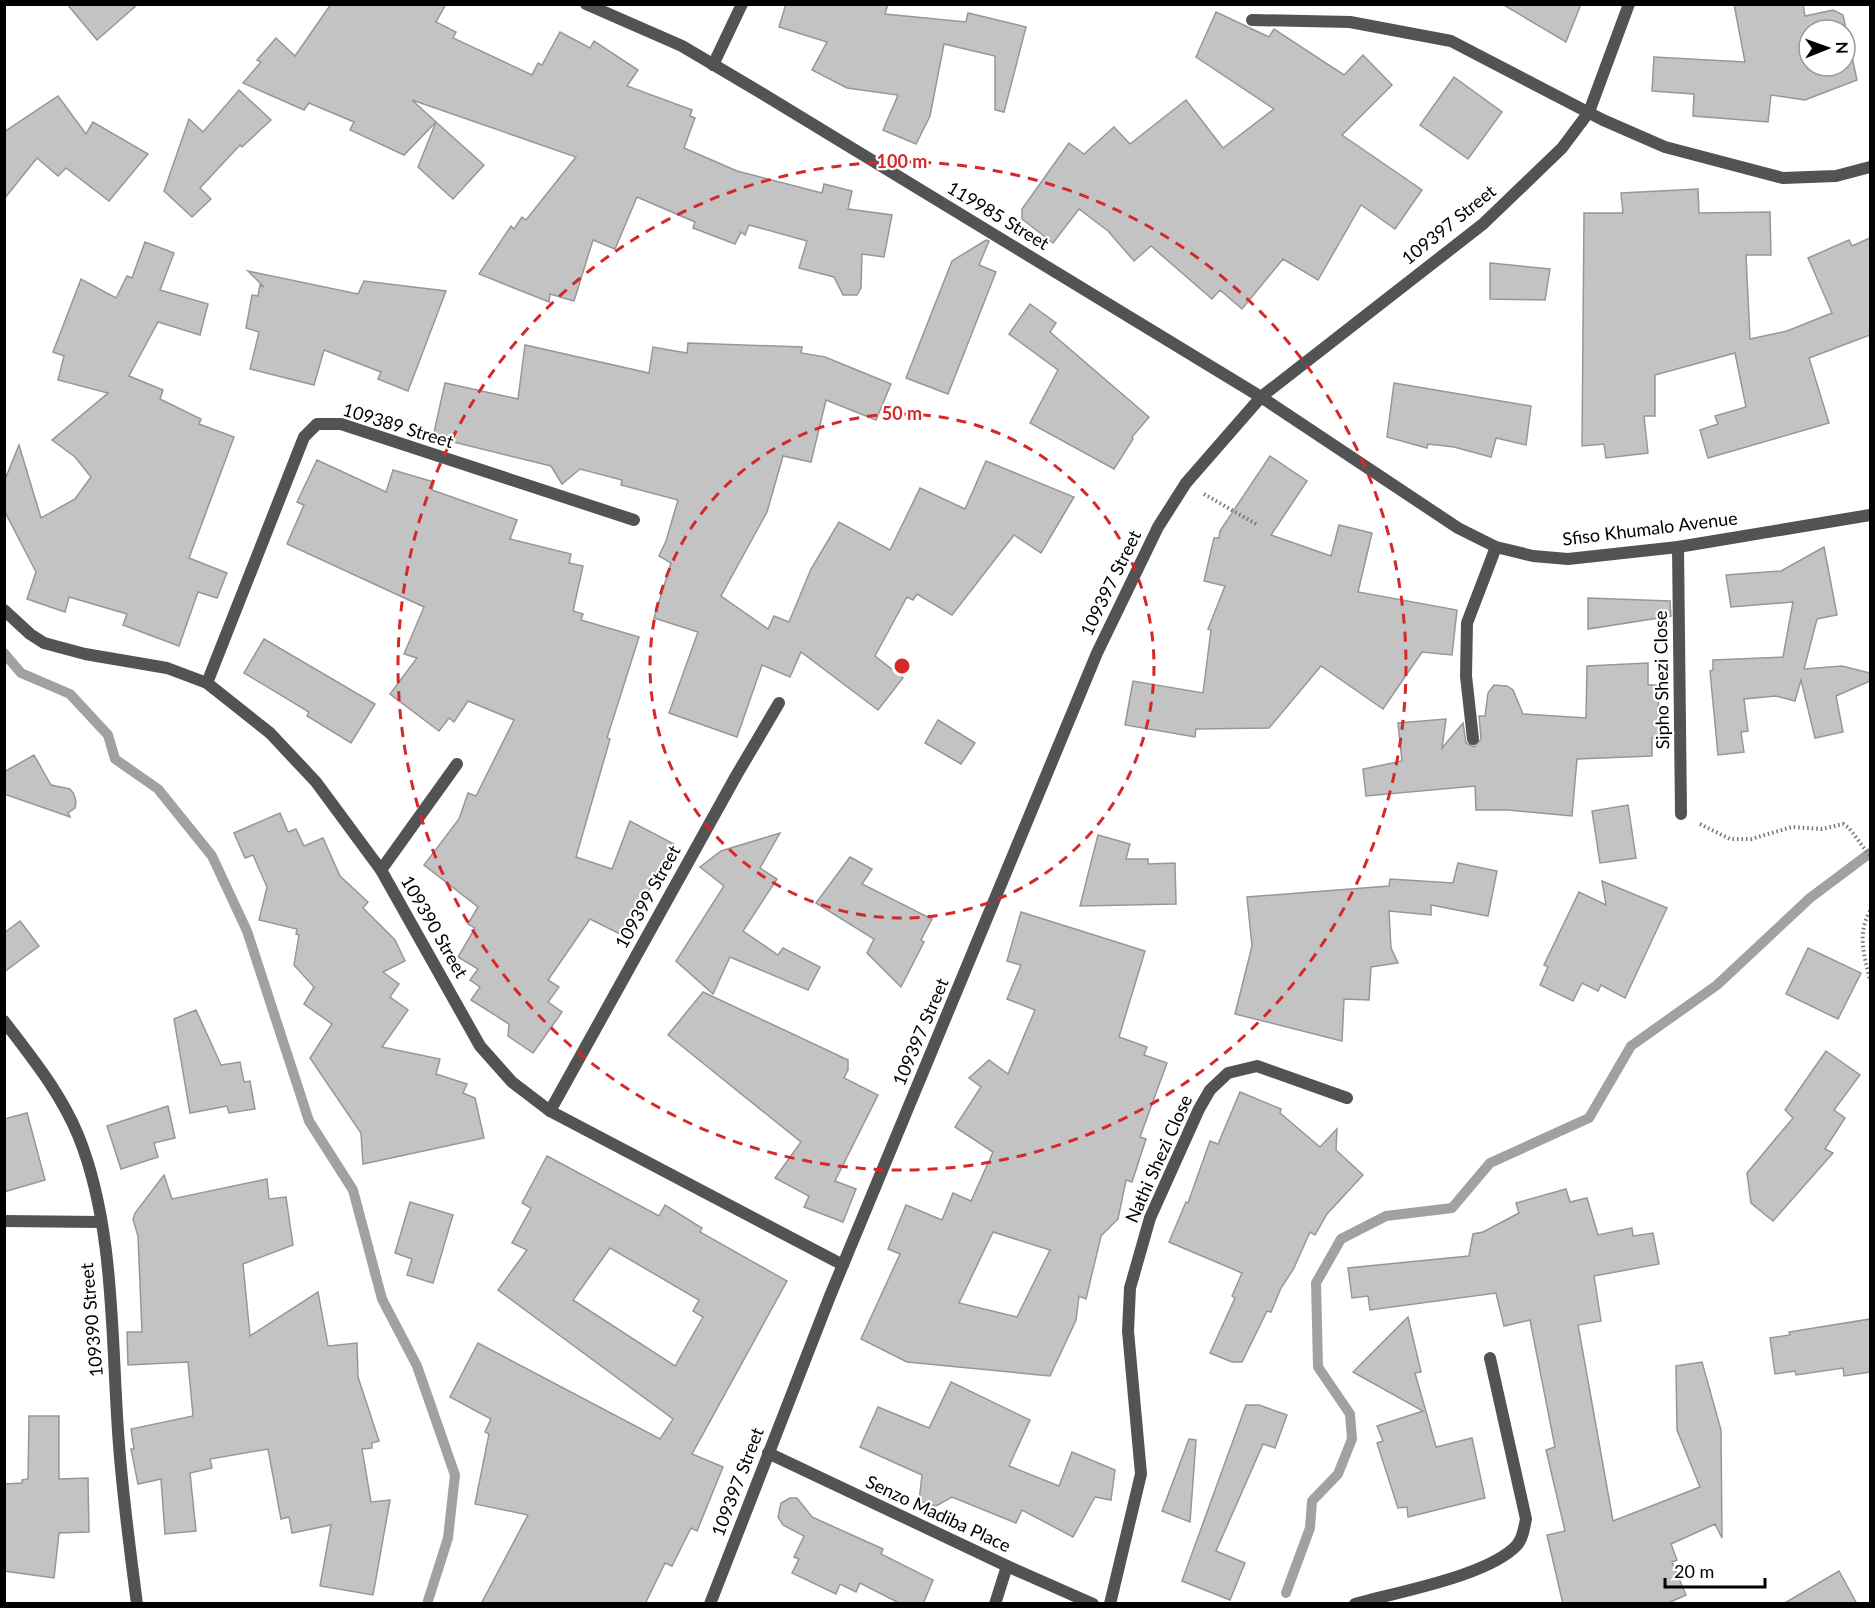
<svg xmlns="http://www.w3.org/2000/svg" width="1875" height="1608" font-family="Lato,sans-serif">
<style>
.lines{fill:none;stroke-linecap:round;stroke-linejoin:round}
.stream{stroke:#a1a1a1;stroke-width:10}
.building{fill:#c3c3c3;stroke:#979797;stroke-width:1.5;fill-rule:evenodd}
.path{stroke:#757575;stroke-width:4;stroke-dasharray:1.5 3;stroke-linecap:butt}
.minor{stroke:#535353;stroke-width:12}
.ring{fill:none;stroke:#d62828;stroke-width:3;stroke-dasharray:10 8}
.labels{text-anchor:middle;stroke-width:4.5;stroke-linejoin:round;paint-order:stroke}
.street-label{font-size:18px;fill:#000;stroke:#fff}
.centre{fill:#d62828;stroke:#fff;stroke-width:3}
.ring-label{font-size:18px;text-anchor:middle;font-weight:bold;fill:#d62828;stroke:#fff;stroke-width:4.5;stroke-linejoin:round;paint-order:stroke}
</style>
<rect width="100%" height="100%" fill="#fff"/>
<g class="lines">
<g class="stream">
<path d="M4 653 21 673 70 694 108 735 115 759 158 789 212 856 247 931 309 1121 353 1190 382 1299 417 1366 455 1475 448 1538 427 1604"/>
<path d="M1286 1593 1310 1528 1312 1501 1338 1474 1352 1439 1350 1414 1318 1367 1316 1283 1341 1239 1386 1216 1452 1208 1490 1163 1589 1118 1631 1046 1717 985 1810 898 1870 853"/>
</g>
</g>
<g class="building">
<path d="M67 4H138L97 40Z"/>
<path d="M331 4H446L436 22 456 32 453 38 532 75 538 63 542 65 560 32 590 48 594 41 638 70 627 86 692 110 690 116 695 118 684 148 737 171 822 193 824 184 852 191 848 209 892 215 884 257 862 254 861 288 857 295H843L834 277 799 268 807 241 749 225 745 235 741 232 735 244 693 228 695 222 637 197 615 249 593 240 574 301 550 294 549 302 479 274 511 226 514 229 522 217 526 220 576 157 412 100 436 122 404 155 350 130 354 122 309 103 304 110 243 83 261 62 257 60 276 38 295 56Z"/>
<path d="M786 4H888L885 14 966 22 968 13 1026 27 1004 112 995 110V56L944 44 930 116 916 144 883 130 898 95 847 88 812 70 827 42 779 27Z"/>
<path d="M1502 4H1581L1566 42Z"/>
<path d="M1734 4H1803L1805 16 1833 10 1843 15 1857 80 1805 100 1771 95 1768 122 1693 116 1694 94 1652 91 1654 57 1745 62ZM1809 30H1845V66H1809Z"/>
<path d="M1216 12 1269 37 1274 29 1344 75 1363 55 1392 85 1342 135 1422 190 1395 229 1361 205 1318 280 1283 259 1242 309 1220 290 1212 299 1151 246 1134 261 1108 231 1079 209 1053 243 1022 219V209L1069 143 1084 154 1114 127 1130 144 1186 100 1223 148 1274 109 1196 57Z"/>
<path d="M1454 77 1502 112 1468 159 1420 125Z"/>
<path d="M239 90 271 120 242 147 240 145 200 188 211 199 192 217 164 191 189 119 203 132Z"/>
<path d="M58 96 86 134 93 122 148 154 109 201 66 168 58 176 37 158 4 199V132Z"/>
<path d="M436 122 484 165 453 199 418 167Z"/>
<path d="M1698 189 1699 213 1770 212 1771 255H1746L1750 339 1787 331 1832 313 1808 258 1849 240 1852 246 1870 238V335L1809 358 1829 423 1708 458 1700 430 1718 424 1715 416 1746 407 1735 353 1655 375V416H1644L1648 453 1606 458 1604 444 1582 446 1584 213H1623L1621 193Z"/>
<path d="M986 240 989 241 979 265 996 272 948 394 906 378 952 261Z"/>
<path d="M145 242 174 253 160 290 208 304 200 335 158 322 129 376 163 390 160 399 201 419 199 424 234 437 189 558 227 573 217 598 198 592 179 646 123 625 127 614 69 597 65 612 27 599 36 572 4 510V482L19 445 41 518 75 499 91 477 75 457 52 440 108 393 58 380 64 356 53 352 81 279 116 298 127 276 132 278Z"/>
<path d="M1490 263 1550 269 1545 300 1490 299Z"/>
<path d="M248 271 358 294 364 281 446 291 408 391 378 379 381 372 324 350 314 385 250 369 259 332 246 328 252 295 258 296 260 285 264 287Z"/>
<path d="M1030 304 1056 323 1050 332 1149 417 1132 437 1133 439 1114 469 1030 423 1058 370 1009 334Z"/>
<path d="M688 343 802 347 801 353 825 357 891 384 876 420 826 400 811 462 783 456 767 512 721 596 768 629 774 616 789 622 811 569 839 522 890 550 920 488 965 509 986 461 1074 497 1041 553 1014 535 952 615 917 594 913 600 907 597 875 656 903 678 878 710 801 652 790 677 762 665 737 737 669 713 698 632 654 618 671 563 659 556 666 541 678 500 621 485 622 480 580 469 562 484 551 466 433 437 445 383 518 399 525 345 649 373 653 347 687 353Z"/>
<path d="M1394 383 1531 406 1526 445 1496 438 1491 457 1454 447 1428 444 1427 448 1387 437Z"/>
<path d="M1270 456 1307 481 1271 535 1331 556 1339 525 1372 533 1358 592 1457 610 1452 655 1422 652 1383 709 1321 666 1269 728 1196 729 1195 737 1125 725 1133 681 1203 693 1211 630 1208 629 1225 586 1204 581 1214 538H1219L1220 531Z"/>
<path d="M317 460 386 492 393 470 434 482 432 490 517 520 510 539 571 554 569 563 583 566 573 611 583 614 581 620 639 637 607 738 610 739 576 857 612 869 630 821 674 844 624 936 590 919 548 980 559 987 548 1002 562 1012 533 1053 508 1036 509 1024 471 1000 480 987 470 980 478 969 458 957 475 928 468 924 478 907 424 865 459 819 468 793 476 796 514 720 468 701 454 722 449 718 439 731 390 694 417 658 404 654 424 607 287 544 304 505 297 502Z"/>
<path d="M1824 547 1837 615 1817 619 1804 669 1842 666 1870 673V681L1836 696 1843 732 1815 738 1801 680 1795 701 1776 696 1744 699 1748 731 1741 732 1744 752 1718 755 1710 671 1713 670V660L1783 657 1793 602 1731 607 1726 575 1781 571Z"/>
<path d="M1588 598 1670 601 1671 616 1588 629Z"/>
<path d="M264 639 375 704 351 743 307 716 309 712 244 673Z"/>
<path d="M1648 663V685H1658L1659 738H1652V756L1577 759 1572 816 1508 810H1476L1475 786 1366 796 1363 769 1402 761 1398 723 1446 719 1442 748 1463 723 1466 743 1474 747 1481 739 1479 716H1485L1488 693 1494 685 1507 686 1513 690 1523 714 1586 718 1587 666Z"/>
<path d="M938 720 975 743 961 764 925 743Z"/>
<path d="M34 755 51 785 70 789 74 794 76 802 75 808 68 813 70 817 4 794V772Z"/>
<path d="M1628 805 1636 858 1600 863 1592 811Z"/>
<path d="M280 813 288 832 296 829 304 846 323 838 340 876 368 902 363 908 395 940 405 961 383 972 399 984 390 997 408 1010 382 1047 440 1059 436 1074 467 1084 463 1093 475 1098 484 1138 363 1164 361 1133 310 1058 332 1024 304 1004 314 987 294 965 299 935 296 934 297 929 259 920 267 887 253 855 245 858 234 833Z"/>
<path d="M780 833 760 868 777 879 743 931 778 955 783 948 820 967 808 990 730 957 713 994 676 961 724 886 700 867 721 851Z"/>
<path d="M1098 835 1130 844 1126 859H1148V864L1175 863 1176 904 1080 906Z"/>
<path d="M850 857 872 869 862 884 932 919 921 940 924 942 901 987 867 953 874 939 816 903Z"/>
<path d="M1458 863 1497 871 1488 916 1431 905V915L1389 911 1391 948 1398 963 1371 967 1369 1000 1344 999 1342 1041 1235 1014 1252 946 1247 897 1389 886 1390 879 1453 883Z"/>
<path d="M1602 881 1667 908 1625 998 1601 985 1598 991 1582 983 1573 1001 1540 985 1548 967 1544 965 1579 892 1606 905Z"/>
<path d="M1021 912 1145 951 1119 1037 1147 1047 1144 1055 1167 1063 1140 1137 1146 1139 1132 1182 1126 1180 1118 1219 1101 1236 1086 1299 1079 1296 1076 1320 1050 1376 907 1362 861 1339 900 1254 888 1249 906 1205 942 1220 953 1193 971 1201 993 1152 955 1127 981 1087 969 1078 989 1060 1008 1074 1035 1010 1007 999 1021 965 1007 961ZM993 1232 1050 1250 1017 1317 959 1303Z"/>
<path d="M20 921 39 946 4 972V933Z"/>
<path d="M1808 948 1861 973 1838 1019 1786 994Z"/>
<path d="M703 992 848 1060V1070L844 1078 878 1095 835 1181 856 1189 843 1222 804 1207 809 1196 775 1178 801 1142 668 1035Z"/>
<path d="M196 1010 221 1065 240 1062 244 1082 250 1081 255 1109 229 1113 227 1106 190 1113 174 1019Z"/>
<path d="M1826 1051 1860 1075 1834 1110 1845 1118 1825 1149 1833 1153 1773 1221 1751 1203 1747 1173 1793 1118 1785 1110Z"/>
<path d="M1240 1092 1281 1109 1280 1113 1320 1147 1337 1129 1336 1150 1363 1175 1327 1214 1315 1235 1310 1232 1294 1268 1281 1288 1271 1312 1267 1311 1242 1362H1232L1210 1353 1235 1298 1232 1296 1242 1273 1169 1242 1186 1202 1188 1203 1210 1141 1218 1144Z"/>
<path d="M168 1106 175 1138 154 1143 158 1157 121 1169 107 1126Z"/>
<path d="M27 1113 45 1180 4 1192V1119Z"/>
<path d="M547 1156 659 1216 665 1205 702 1228 700 1232 787 1281 692 1454 723 1467 697 1531 691 1528 672 1566 665 1563 645 1604H481L528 1515 475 1504 489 1434 485 1432 491 1419 450 1397 478 1343 660 1439 673 1419 498 1290 527 1250 512 1243 531 1208 522 1203ZM610 1248 699 1300 693 1311 703 1317 675 1366 573 1300Z"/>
<path d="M164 1175 172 1199 267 1179 269 1199 286 1197 293 1245 243 1264 250 1336 318 1292 328 1346 357 1343 358 1377 379 1441 372 1443V1448L362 1449 371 1502 390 1500 373 1595 320 1586 331 1525 292 1533 289 1517 281 1519 268 1449 210 1459 212 1468 190 1473 196 1531 165 1534 161 1479 138 1484 131 1449H134L131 1429 193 1416 188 1362 128 1365 127 1332H142L138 1236 133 1219 135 1213Z"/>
<path d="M1566 1189 1570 1202 1587 1198 1598 1235 1632 1228 1633 1236 1653 1233 1659 1264 1594 1276 1601 1321 1578 1325 1613 1521 1700 1487 1677 1430 1676 1366 1702 1362 1721 1430 1722 1538 1715 1524 1671 1544 1677 1560 1672 1562 1686 1595 1666 1604H1563L1547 1535 1565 1531 1546 1450 1555 1447 1530 1320 1504 1326 1496 1293 1370 1310 1368 1296 1352 1298 1348 1268 1469 1256 1473 1234 1483 1232 1519 1213 1516 1203Z"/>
<path d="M410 1202 453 1215 433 1283 407 1275 412 1259 395 1253Z"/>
<path d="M1408 1317 1421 1372 1415 1373 1436 1447 1472 1438 1485 1498 1408 1517 1407 1507 1398 1508 1377 1443 1383 1441 1377 1426 1423 1411 1353 1372Z"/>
<path d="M1870 1319V1372L1844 1376 1843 1368 1796 1375 1795 1371 1775 1374 1770 1338 1790 1335 1789 1332Z"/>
<path d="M951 1382 1030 1420 1009 1466 1059 1486 1072 1452 1115 1470 1111 1500 1095 1497 1073 1537 1022 1510 1016 1523 952 1497 936 1506 919 1501 922 1475 860 1447 878 1407 929 1428Z"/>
<path d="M1246 1405H1259L1287 1415 1275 1448 1263 1444 1216 1551 1245 1563 1230 1600 1182 1581Z"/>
<path d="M29 1416H59V1479L88 1478 89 1532 59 1533 54 1578 4 1571V1484L22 1483V1480L28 1479Z"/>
<path d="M1189 1439 1196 1440 1190 1522 1162 1511Z"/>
<path d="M790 1498H797L812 1517 883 1549 881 1554 933 1580 923 1604H901L860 1583 856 1592 840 1584 836 1594 792 1573 799 1559 794 1557 804 1536 783 1525 778 1517 781 1503Z"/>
<path d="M1839 1571 1857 1604H1783Z"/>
</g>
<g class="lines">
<g class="path">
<path d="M1204 494 1256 524"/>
<path d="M1700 824 1730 839H1751L1792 827 1822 829 1843 824 1849 828 1870 856"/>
<path d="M1870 911C1857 935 1864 954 1870 980"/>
</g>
<g class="minor">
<path d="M586 4 682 46 763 94 1261 397 1458 528 1496 547 1533 556 1568 559 1678 547 1870 515"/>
<path d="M1252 20 1350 22 1451 41 1603 120 1665 147 1783 178 1836 176 1870 167"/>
<path d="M713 65 742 4"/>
<path d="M1678 547 1681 814"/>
<path d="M4 610 30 634 44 643 85 654 167 668 207 683 270 733 316 782 381 870 480 1046 512 1082 550 1111 843 1265"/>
<path d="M207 683 304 437 317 424H341L634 520"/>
<path d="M1473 739 1466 676 1467 623 1496 547"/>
<path d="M381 870 457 764"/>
<path d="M4 1021C32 1058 60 1092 78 1135 116 1228 111 1346 119 1445 123 1498 130 1551 137 1604"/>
<path d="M550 1111 736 776 779 703"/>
<path d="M4 1221 100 1222"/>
<path d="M768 1453 1007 1566 1093 1604"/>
<path d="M710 1604 830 1296 1097 653 1158 527 1186 483 1261 397 1483 224 1562 148 1589 112 1629 4"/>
<path d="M995 1604 1007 1566"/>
<path d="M1110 1604 1141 1474 1128 1331 1130 1288 1150 1218 1199 1109 1210 1090 1228 1073 1257 1066 1347 1098"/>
<path d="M1355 1604C1396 1592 1489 1576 1517 1545 1523 1538 1524 1528 1526 1519L1490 1358"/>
</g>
</g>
<g class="ring">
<circle cx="902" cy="666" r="252"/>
<circle cx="902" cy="666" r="504"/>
</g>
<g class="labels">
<g class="street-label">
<text transform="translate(998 216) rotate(31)" y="6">119985 Street</text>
<text transform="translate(1449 225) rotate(-39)" y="6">109397 Street</text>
<text transform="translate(398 426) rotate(17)" y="6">109389 Street</text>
<text transform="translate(1650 529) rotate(-7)" y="6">Sfiso Khumalo Avenue</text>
<text transform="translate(1111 583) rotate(-64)" y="6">109397 Street</text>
<text transform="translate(1662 680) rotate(-91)" y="6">Sipho Shezi Close</text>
<text transform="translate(648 897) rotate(-61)" y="6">109399 Street</text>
<text transform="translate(434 927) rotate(60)" y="6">109390 Street</text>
<text transform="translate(921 1032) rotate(-67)" y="6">109397 Street</text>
<text transform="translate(1159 1159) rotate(-66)" y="6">Nathi Shezi Close</text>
<text transform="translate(92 1320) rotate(-95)" y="6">109390 Street</text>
<text transform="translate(738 1482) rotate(-69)" y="6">109397 Street</text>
<text transform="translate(938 1514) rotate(25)" y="6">Senzo Madiba Place</text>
</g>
</g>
<circle cx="902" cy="666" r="9" class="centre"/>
<g class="ring-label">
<text x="902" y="168">100 m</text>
<text x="902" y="420">50 m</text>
</g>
<rect width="1875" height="1608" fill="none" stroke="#000000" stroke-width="12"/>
<g transform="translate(1827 48) rotate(89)"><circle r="28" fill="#ffffff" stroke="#999999" stroke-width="1.5"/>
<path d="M0-4.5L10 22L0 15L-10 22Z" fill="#000000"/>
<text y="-9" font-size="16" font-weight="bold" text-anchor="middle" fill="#000000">N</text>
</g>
<path d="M1665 1578v9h100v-9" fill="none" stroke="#000000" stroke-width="3"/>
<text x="1674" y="1578" font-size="18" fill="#000000" stroke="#ffffff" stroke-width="4.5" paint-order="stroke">20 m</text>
</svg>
